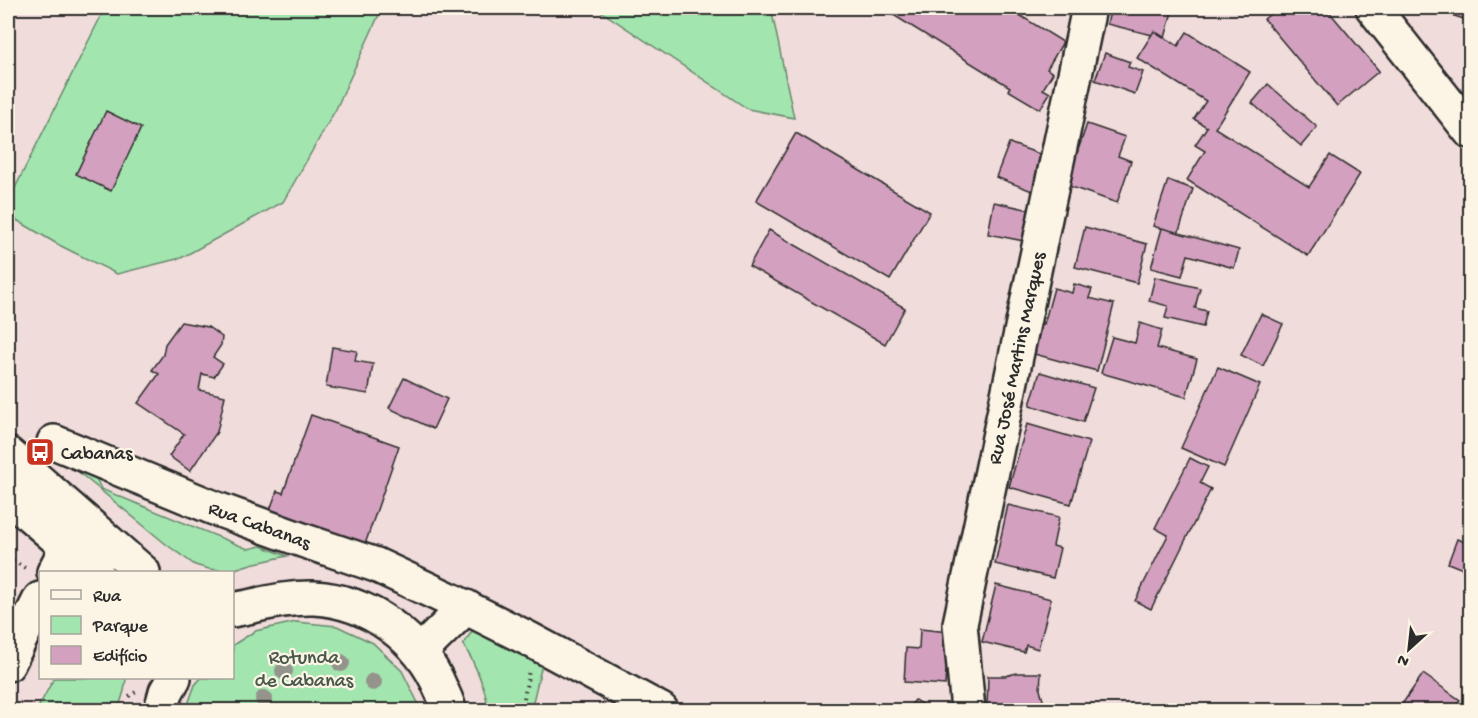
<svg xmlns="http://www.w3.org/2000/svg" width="1478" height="718" font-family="'Gochi Hand',sans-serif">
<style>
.green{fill:#a3e5af;stroke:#67886d;stroke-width:1.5}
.building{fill:#d3a1bf;stroke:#2b2b2b;stroke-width:1.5}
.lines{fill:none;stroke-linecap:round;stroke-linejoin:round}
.minor-casing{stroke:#2b2b2b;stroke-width:38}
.major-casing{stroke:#2b2b2b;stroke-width:38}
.path{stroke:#2b2b2b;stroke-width:4;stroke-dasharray:1.5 4.5;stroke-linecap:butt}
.minor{stroke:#fcf5e5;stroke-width:33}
.major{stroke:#fcf5e5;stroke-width:33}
.tree{fill:#94948c}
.labels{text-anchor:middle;stroke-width:4.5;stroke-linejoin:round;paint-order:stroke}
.street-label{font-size:20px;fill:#2b2b2b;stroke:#fcf5e5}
.poi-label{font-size:20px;fill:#2b2b2b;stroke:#fcf5e5;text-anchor:start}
.park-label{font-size:20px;fill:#495a4c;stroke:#fcf5e5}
</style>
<rect width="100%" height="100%" fill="#f0dcda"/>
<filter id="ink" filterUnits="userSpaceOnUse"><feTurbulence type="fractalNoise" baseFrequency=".0167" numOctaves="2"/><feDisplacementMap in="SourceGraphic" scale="12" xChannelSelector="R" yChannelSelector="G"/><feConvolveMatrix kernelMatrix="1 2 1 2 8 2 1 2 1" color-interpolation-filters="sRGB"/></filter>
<g filter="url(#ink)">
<g class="green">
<path d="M105 8H382L336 109 283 202 181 258 117 274 59 245 8 215V202Z"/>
<path d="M596 8H771L794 118 748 109Z"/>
<path d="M76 470 96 478 101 489 248 549 261 546 287 556 251 564 229 571 209 569 195 565 167 545Z"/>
<path d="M296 622 337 626 373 643 402 671 420 707 421 710H186L195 685 201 678H232L233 645 255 631Z"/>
<path d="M476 626 544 656 531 710H489C485 688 475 663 463 644Z"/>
<path d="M54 678H126V679L124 691 118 710H37Z"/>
</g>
<g class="building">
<path d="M882 8H1008L1063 42 1047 69 1053 73 1043 89 1050 93 1040 109 1008 90 1010 87Z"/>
<path d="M1111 8H1173L1165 38 1107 24Z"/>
<path d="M1278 8H1326L1379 71 1337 106 1264 19Z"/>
<path d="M1429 8H1470V24L1467 20Z"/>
<path d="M1154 31 1178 46 1187 32 1250 72 1215 128 1309 187 1330 155 1360 174 1308 256 1187 180 1205 151 1195 145 1207 127 1194 119 1206 101 1137 58Z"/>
<path d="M1105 53 1130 62 1128 67 1143 72 1135 94 1095 80Z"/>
<path d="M1268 84 1317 127 1301 146 1252 103Z"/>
<path d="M106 111 141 128 111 191 76 174Z"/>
<path d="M1087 124 1125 137 1118 156 1131 161 1117 203 1066 185Z"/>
<path d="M796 133 930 212 890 280 756 201Z"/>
<path d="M1009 143 1045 156 1032 191 996 177Z"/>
<path d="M1168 180 1193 189 1178 234 1153 226Z"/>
<path d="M994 202 1030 210 1024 241 988 234Z"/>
<path d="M1085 227 1147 244 1137 283 1075 267Z"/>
<path d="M1162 228 1239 250 1234 268 1188 255 1182 276 1151 268Z"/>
<path d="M769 230 905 308 885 344 749 266Z"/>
<path d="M1155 277 1200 288 1195 308 1207 311 1203 327 1165 318 1168 306 1149 301Z"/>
<path d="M1074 284 1092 289 1089 298 1114 304 1097 371 1027 352 1035 322 1044 324 1054 288 1072 293Z"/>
<path d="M1261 314 1283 324 1263 366 1241 355Z"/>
<path d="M181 322 208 327 222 337 221 345 213 357 223 364 214 377 202 374 199 390 225 396 217 432 190 471 169 456 184 434 138 403 159 374 152 370 163 355 165 344Z"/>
<path d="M1140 323 1162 330 1157 348 1197 359 1186 397 1101 373 1112 337 1135 343Z"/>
<path d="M332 347 357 351 355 361 373 364 368 394 326 387Z"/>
<path d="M1218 367 1260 385 1224 467 1181 448Z"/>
<path d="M1040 372 1094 388 1083 422 1030 405Z"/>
<path d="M404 378 447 399 433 429 389 408Z"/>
<path d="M311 415 399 446 362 553 267 518 277 491 283 493Z"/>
<path d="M1027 424 1089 442 1071 504 1009 487Z"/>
<path d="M1190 458 1208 467 1200 483 1211 489 1151 609 1135 601 1168 535 1155 528Z"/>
<path d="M1008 505 1059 517 1053 546 1060 548 1053 578 995 564Z"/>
<path d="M1457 539 1470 544V572L1448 563Z"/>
<path d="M996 585 1051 599 1038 649 1026 645 1024 652 982 642Z"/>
<path d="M920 629 949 632 945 685 904 682 906 648 919 649Z"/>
<path d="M1017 673H1041L1040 690 1046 710H987L988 676H1005Z"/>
<path d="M1423 674 1460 700 1453 710H1455H1398Z"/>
<path d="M915 700 930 710H907Z"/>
</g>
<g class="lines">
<g class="minor-casing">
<g id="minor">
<path d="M1373 8 1470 131"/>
<path d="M54 442 214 508 305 541 376 565 455 602 529 639 661 710"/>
<path d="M54 572 67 547"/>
<path d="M420 652 466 607"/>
<path d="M8 664 40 599"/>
<path d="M968 710 960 624 1089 8"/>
</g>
</g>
<g class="major-casing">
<g id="major">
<path d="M8 454 143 572"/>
<path d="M8 496 96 572"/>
<path d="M232 610C260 605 286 597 314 598 369 601 420 638 441 689 444 696 448 703 449 710"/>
<path d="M161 710 166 692 174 678"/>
</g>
</g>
<g class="path">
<path d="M8 558 25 568"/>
<path d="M129 696 136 692"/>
<path d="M522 710 529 670"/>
</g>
<use href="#minor" class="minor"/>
<use href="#major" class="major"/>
</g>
<g class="tree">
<circle cx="341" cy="663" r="9"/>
<circle cx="284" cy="671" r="9"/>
<circle cx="373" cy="682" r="9"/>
<circle cx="264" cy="699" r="9"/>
</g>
</g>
<defs>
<g id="bus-square" transform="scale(1.5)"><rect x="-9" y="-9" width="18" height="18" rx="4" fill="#c8321e" stroke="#fcf5e5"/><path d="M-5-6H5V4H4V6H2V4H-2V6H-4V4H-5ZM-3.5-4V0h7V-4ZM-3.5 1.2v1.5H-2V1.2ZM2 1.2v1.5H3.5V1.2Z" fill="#fff"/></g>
</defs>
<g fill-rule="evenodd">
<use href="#bus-square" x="40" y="452"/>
</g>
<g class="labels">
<g class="street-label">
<text transform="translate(1015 358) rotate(-78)" y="7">Rua José Martins Marques</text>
<text transform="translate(260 524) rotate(20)" y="7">Rua Cabanas</text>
</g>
<g class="poi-label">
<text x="61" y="459">Cabanas</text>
</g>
<g class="park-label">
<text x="304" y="663">Rotunda<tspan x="304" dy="23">de Cabanas</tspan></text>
</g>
</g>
<rect width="1478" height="718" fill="none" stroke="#fcf5e5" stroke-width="30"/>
<rect x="15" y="15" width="1448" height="688" fill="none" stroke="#2b2b2b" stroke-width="2" filter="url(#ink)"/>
<rect x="39" y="571" width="195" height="108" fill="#fcf5e5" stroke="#a8a49b" stroke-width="1.5"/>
<rect x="51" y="590" width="30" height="9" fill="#fcf5e5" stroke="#a8a49b" stroke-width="1.5"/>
<text x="93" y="601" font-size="18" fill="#2b2b2b">Rua</text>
<rect x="51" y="616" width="30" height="18" fill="#a3e5af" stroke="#a8a49b" stroke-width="1.5"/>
<text x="93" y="631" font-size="18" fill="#2b2b2b">Parque</text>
<rect x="51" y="646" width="30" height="18" fill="#d3a1bf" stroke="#a8a49b" stroke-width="1.5"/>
<text x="93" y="661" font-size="18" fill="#2b2b2b">Edifício</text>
<g transform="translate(1409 649) rotate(207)" stroke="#fcf5e5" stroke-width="4.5" paint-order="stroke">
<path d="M0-4.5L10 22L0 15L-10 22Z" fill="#2b2b2b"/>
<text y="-9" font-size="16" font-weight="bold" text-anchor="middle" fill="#2b2b2b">N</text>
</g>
</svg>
